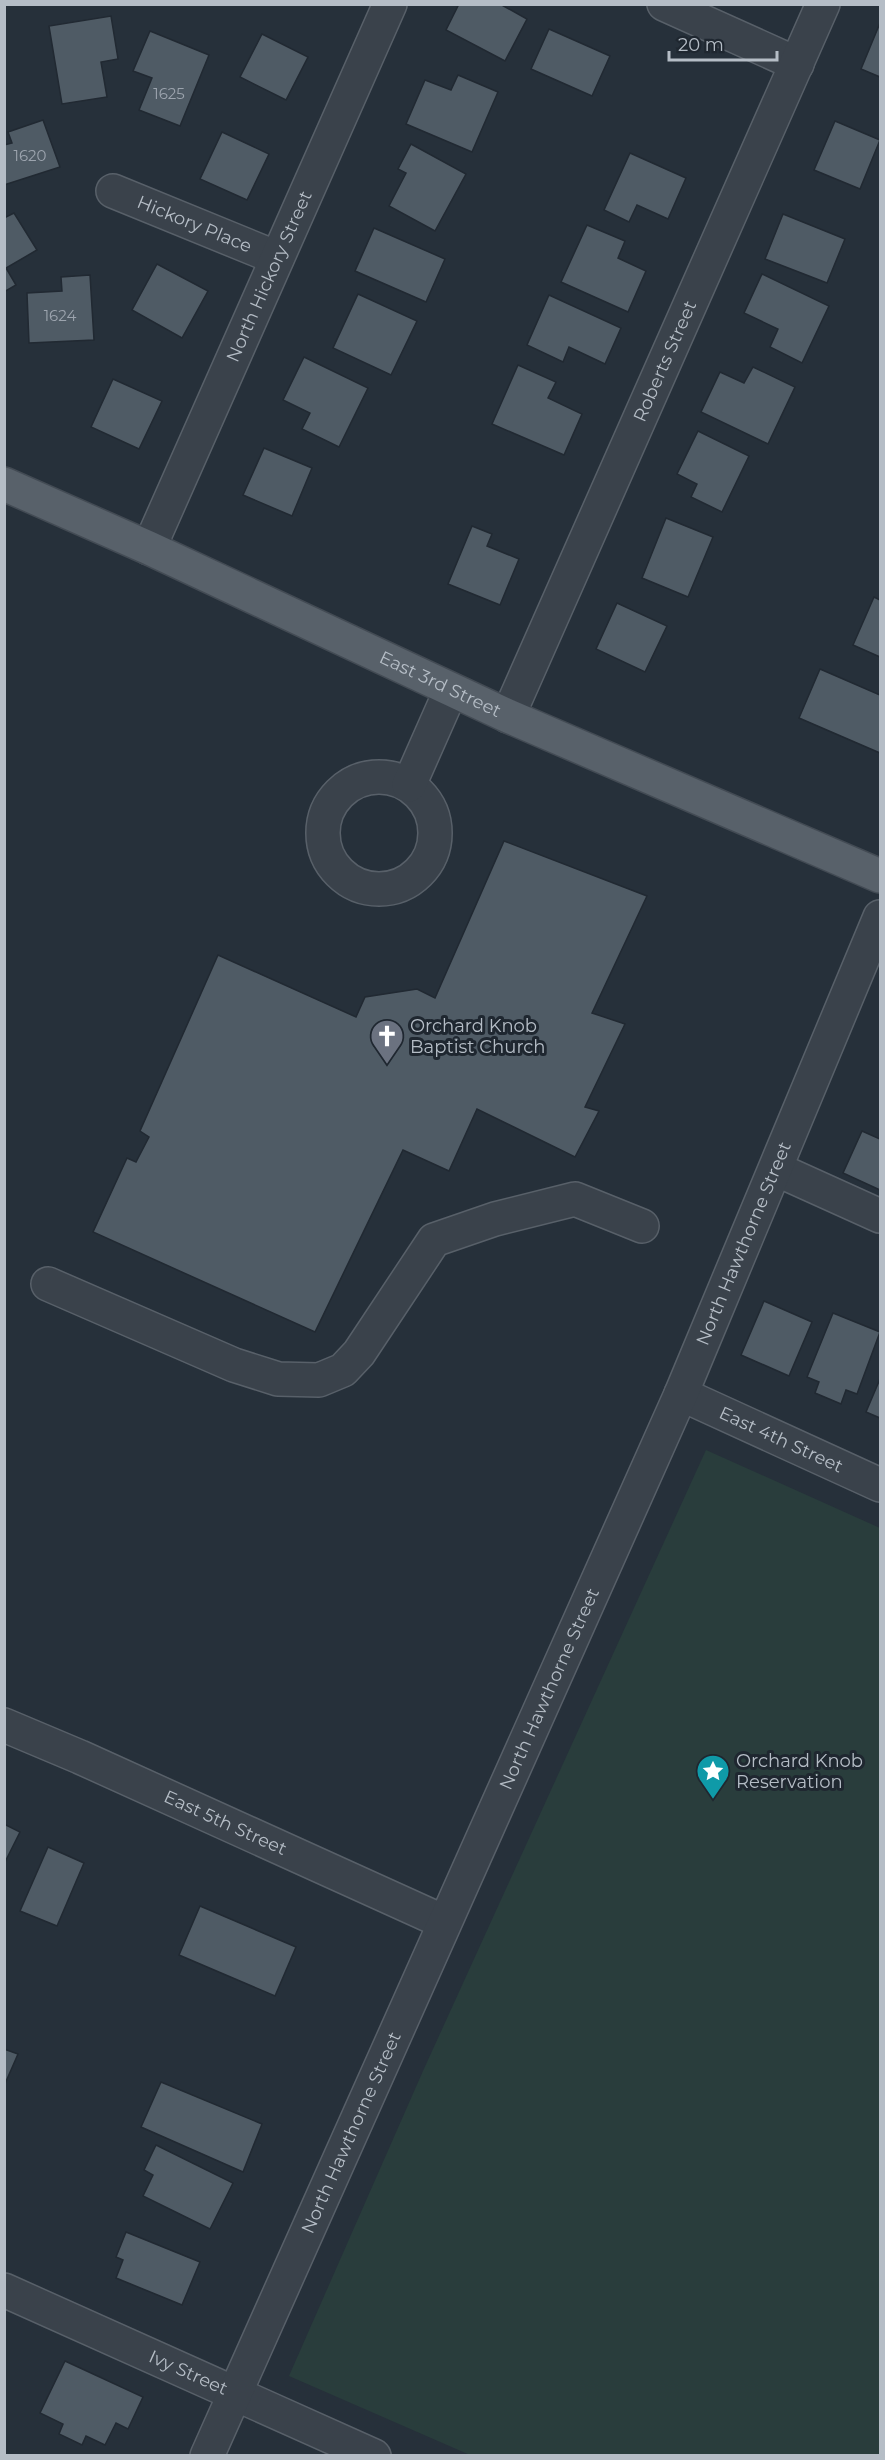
<svg xmlns="http://www.w3.org/2000/svg" width="885" height="2460" font-family="Montserrat,sans-serif">
<style>
.green{fill:#293d3c}
.building{fill:#4f5b65;stroke:#212932;stroke-width:1.5}
.lines{fill:none;stroke-linecap:round;stroke-linejoin:round}
.minor-casing{stroke:#586069;stroke-width:36}
.major-casing{stroke:#434b54;stroke-width:36}
.minor{stroke:#3a424b;stroke-width:33}
.major{stroke:#58616a;stroke-width:33}
.labels{text-anchor:middle;stroke-width:6;stroke-linejoin:round;paint-order:stroke}
.number-label{font-size:15px;fill:#9ca4ae}
.street-label{font-size:18px;fill:#b5bdc6;stroke:#1f2730}
.poi-label{font-size:18px;fill:#b5bdc6;stroke:#1f2730;text-anchor:start}
</style>
<rect width="100%" height="100%" fill="#26303a"/>
<path class="green" d="M706 1450 880 1528V2455H470L289 2376 423 2071Z"/>
<g class="building">
<path d="M459 4H500L527 19 505 61 446 30Z"/>
<path d="M111 16 118 59 101 62 107 97 62 104 49 26Z"/>
<path d="M880 23V77L861 69Z"/>
<path d="M549 29 610 56 592 96 531 69Z"/>
<path d="M150 31 209 55 180 126 139 110 152 78 133 71Z"/>
<path d="M262 34 308 57 286 100 240 77Z"/>
<path d="M458 75 498 92 472 152 406 124 425 80 451 90Z"/>
<path d="M43 120 60 167 4 185V145L12 143 8 132Z"/>
<path d="M835 121 880 140 860 189 814 170Z"/>
<path d="M222 132 269 154 247 200 200 179Z"/>
<path d="M411 144 466 174 435 231 389 206 406 173 398 169Z"/>
<path d="M630 153 686 178 668 219 637 205 629 222 604 210Z"/>
<path d="M14 213 37 250 6 268 16 285 4 292V218Z"/>
<path d="M783 214 845 239 827 283 765 259Z"/>
<path d="M587 225 625 241 618 258 646 271 628 312 561 282Z"/>
<path d="M374 228 445 259 426 302 355 271Z"/>
<path d="M157 264 208 291 182 338 132 310Z"/>
<path d="M762 274 829 306 802 363 770 347 778 329 744 313Z"/>
<path d="M90 275 94 340 29 343 27 293 62 291 61 277Z"/>
<path d="M358 294 417 321 391 375 333 348Z"/>
<path d="M549 295 621 328 605 364 569 347 563 362 527 345Z"/>
<path d="M304 357 368 388 339 447 302 429 310 413 283 400Z"/>
<path d="M518 365 556 382 548 398 582 414 564 455 492 424Z"/>
<path d="M753 367 795 387 768 444 701 412 720 372 744 383Z"/>
<path d="M113 379 162 401 139 449 91 427Z"/>
<path d="M698 431 749 456 722 512 691 497 697 484 677 474Z"/>
<path d="M264 448 312 468 292 516 243 495Z"/>
<path d="M666 518 713 537 688 597 642 578Z"/>
<path d="M472 526 492 534 487 546 519 559 500 605 448 584Z"/>
<path d="M874 597 880 600V657L853 645Z"/>
<path d="M617 603 667 626 645 672 596 649Z"/>
<path d="M820 669 880 695V753L799 718Z"/>
<path d="M504 841 647 896 592 1013 625 1024 585 1107 599 1111 575 1157 477 1109 449 1171 403 1150 315 1332 93 1232 127 1158 136 1162 149 1137 140 1131 218 955 356 1017 365 997 417 989 435 998Z"/>
<path d="M862 1131 880 1139V1190L843 1173Z"/>
<path d="M764 1301 812 1322 789 1376 741 1355Z"/>
<path d="M833 1313 880 1332 857 1394 846 1390 841 1404 815 1393 819 1382 807 1377Z"/>
<path d="M880 1379V1418L866 1412Z"/>
<path d="M4 1824 20 1832 4 1864Z"/>
<path d="M48 1847 84 1863 57 1926 20 1911Z"/>
<path d="M200 1906 296 1947 275 1996 179 1955Z"/>
<path d="M4 2049 18 2054 4 2086Z"/>
<path d="M161 2082 262 2124 243 2172 141 2127Z"/>
<path d="M156 2145 233 2183 210 2229 143 2196 153 2175 144 2170Z"/>
<path d="M126 2232 200 2262 182 2305 116 2278 123 2260 116 2257Z"/>
<path d="M65 2361 143 2397 128 2429 116 2423 105 2445 86 2436 82 2445 59 2434 63 2424 40 2413Z"/>
</g>
<g class="lines">
<g class="minor-casing">
<g id="minor">
<path d="M664 4 797 64"/>
<path id="s1" d="M113 191 277 258"/>
<path id="s2" d="M149 548 390 4"/>
<path id="s3" d="M508 716 823 4"/>
<circle cx="379" cy="833" r="56"/>
<path d="M409 785 451 690"/>
<path d="M776 1169 880 1216"/>
<path d="M48 1284 234 1365 278 1379 319 1380 343 1370 359 1353 434 1240 495 1219 575 1199 642 1226"/>
<path id="s4" d="M681 1394 880 1485"/>
<path id="s5" d="M4 1725 80 1757 444 1922"/>
<path id="s6" d="M4 2290 374 2456"/>
<path id="s7" d="M207 2456 681 1394 880 917"/>
</g>
</g>
<g class="major-casing">
<g id="major">
<path id="s8" d="M4 484 149 548 508 716 880 876"/>
</g>
</g>
<use href="#minor" class="minor"/>
<use href="#major" class="major"/>
</g>
<defs>
<g id="church-pin" transform="scale(1.725)"><path d="M0 17L-7.5 6A9.5 9.5 0 1 1 7.5 6Z" fill="#6b7280" stroke="#1f2730"/><path d="M-1.2-6h2.4v3.5h3.3v2.4h-3.3V6h-2.4V-.1h-3.3v-2.4h3.3Z" fill="#fff"/></g>
<g id="sight-pin" transform="scale(1.725)"><path d="M0 17L-7.5 6A9.5 9.5 0 1 1 7.5 6Z" fill="#0f9aa8" stroke="#1f2730"/><path d="M0-6L1.8-2.2L6-1.7L2.9 1.2L3.7 5.4L0 3.3L-3.7 5.4L-2.9 1.2L-6-1.7L-1.8-2.2Z" fill="#fff"/></g>
</defs>
<g fill-rule="evenodd">
<use href="#church-pin" x="387" y="1036"/>
<use href="#sight-pin" x="713" y="1771"/>
</g>
<g class="labels">
<g class="number-label">
<text x="169" y="99">1625</text>
<text x="30" y="161">1620</text>
<text x="60" y="321">1624</text>
</g>
<g class="street-label">
<text dy="6" stroke="none"><textPath href="#s1" startOffset="88">Hickory Place</textPath></text>
<text dy="6" stroke="none"><textPath href="#s2" startOffset="297">North Hickory Street</textPath></text>
<text dy="6" stroke="none"><textPath href="#s3" startOffset="388">Roberts Street</textPath></text>
<text dy="6" stroke="none"><textPath href="#s8" startOffset="480">East 3rd Street</textPath></text>
<text dy="6" stroke="none"><textPath href="#s7" startOffset="1326">North Hawthorne Street</textPath></text>
<text dy="6" stroke="none"><textPath href="#s4" startOffset="110">East 4th Street</textPath></text>
<text dy="6" stroke="none"><textPath href="#s7" startOffset="840">North Hawthorne Street</textPath></text>
<text dy="6" stroke="none"><textPath href="#s5" startOffset="242">East 5th Street</textPath></text>
<text dy="6" stroke="none"><textPath href="#s7" startOffset="354">North Hawthorne Street</textPath></text>
<text dy="6" stroke="none"><textPath href="#s6" startOffset="202">Ivy Street</textPath></text>
</g>
<g class="poi-label">
<text x="410" y="1032">Orchard Knob<tspan x="410" dy="21">Baptist Church</tspan></text>
<text x="736" y="1767">Orchard Knob<tspan x="736" dy="21">Reservation</tspan></text>
</g>
</g>
<rect width="885" height="2460" fill="none" stroke="#b5bdc6" stroke-width="12"/>
<path d="M669 51v9h108v-9" fill="none" stroke="#b5bdc6" stroke-width="3"/>
<text x="678" y="51" font-size="18" fill="#b5bdc6" stroke="#1f2730" stroke-width="4.5" paint-order="stroke">20 m</text>
</svg>
